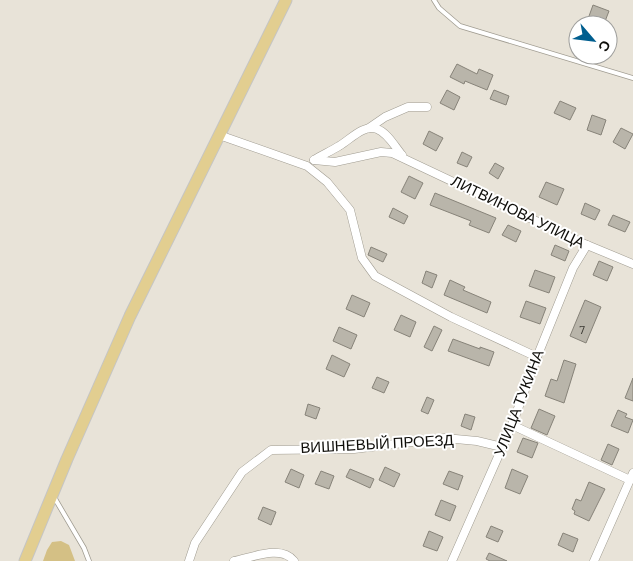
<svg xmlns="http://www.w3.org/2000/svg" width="633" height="561" font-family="Barlow,sans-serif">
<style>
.green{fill:#d4c085}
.building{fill:#b9b5aa;stroke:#878379}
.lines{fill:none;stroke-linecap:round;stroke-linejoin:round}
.service-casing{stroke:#a09c91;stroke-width:5.5}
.minor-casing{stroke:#a09c91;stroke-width:9}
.primary-casing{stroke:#c5c5c4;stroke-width:13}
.service{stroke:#fff;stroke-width:4}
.minor{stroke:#fff;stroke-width:8}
.primary{stroke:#e2ce90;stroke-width:11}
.labels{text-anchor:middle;stroke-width:4;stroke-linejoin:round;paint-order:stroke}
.number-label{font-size:12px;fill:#3a3832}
.street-label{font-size:15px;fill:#0f0e0a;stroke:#fff}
</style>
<rect width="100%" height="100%" fill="#e8e3d8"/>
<path class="green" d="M61 541 69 545 75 561H43L47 550 52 542Z"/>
<g class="building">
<path d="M593 5 609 11 604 24 588 19Z"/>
<path d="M457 64 477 74 479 69 493 75 487 90 465 81 464 84 450 77Z"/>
<path d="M447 90 460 97 454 110 440 103Z"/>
<path d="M494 90 509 96 506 105 490 99Z"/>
<path d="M560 101 576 108 570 120 554 113Z"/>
<path d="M592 115 606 120 601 135 587 130Z"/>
<path d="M621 128 633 134 625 149 613 142Z"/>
<path d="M429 131 443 138 436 151 423 144Z"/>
<path d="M462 152 472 157 467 167 457 163Z"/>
<path d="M495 163 504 168 498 179 489 173Z"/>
<path d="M409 176 423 183 415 199 401 192Z"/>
<path d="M546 182 564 189 557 205 539 197Z"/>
<path d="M435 193 496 218 489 233 469 225 471 221 430 205Z"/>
<path d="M585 203 600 210 595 220 581 214Z"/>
<path d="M393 208 408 216 404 224 389 217Z"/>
<path d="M613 215 630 222 625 232 608 225Z"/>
<path d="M508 225 521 231 516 242 502 235Z"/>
<path d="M555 245 569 251 565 261 551 255Z"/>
<path d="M371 247 387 254 383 262 368 255Z"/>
<path d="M599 261 613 267 607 281 593 275Z"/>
<path d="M535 270 555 277 549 293 529 286Z"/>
<path d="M426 271 437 275 432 288 422 283Z"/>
<path d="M450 280 465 287 463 290 491 302 487 313 444 295Z"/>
<path d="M352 295 370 303 364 317 346 309Z"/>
<path d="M585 300 601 307 586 343 570 336Z"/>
<path d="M526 301 546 308 540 324 520 317Z"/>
<path d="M401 315 416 322 410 337 394 330Z"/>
<path d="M434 326 442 330 432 351 424 347Z"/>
<path d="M339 327 357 335 351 349 333 341Z"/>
<path d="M453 339 480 349V347L494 352 489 366 448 351Z"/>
<path d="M332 355 350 364 344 377 326 369Z"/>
<path d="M564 360 576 364 564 403 545 396 551 379 557 381Z"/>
<path d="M377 377 389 382 384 393 372 388Z"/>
<path d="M633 378V401L625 398Z"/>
<path d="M427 397 434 400 428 414 421 411Z"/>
<path d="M308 404 320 408 316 419 305 415Z"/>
<path d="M539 409 555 416 547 435 531 428Z"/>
<path d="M618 410 627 414 625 417 633 420 628 433 611 426Z"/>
<path d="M465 414 475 417 471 430 461 426Z"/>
<path d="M523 438 538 443 532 458 517 452Z"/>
<path d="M608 444 619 449 612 465 601 460Z"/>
<path d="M385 467 400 474 394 487 379 480Z"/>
<path d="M291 469 304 475 299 488 285 482Z"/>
<path d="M350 469 374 479 370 488 346 477Z"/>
<path d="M512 469 528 476 520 494 505 488Z"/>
<path d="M321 471 334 476 329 489 315 484Z"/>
<path d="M449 471 463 476 458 490 443 484Z"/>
<path d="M589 482 605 489 589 521 574 514 575 511 572 509 576 499 581 501Z"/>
<path d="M441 500 456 506 450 521 435 515Z"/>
<path d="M263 507 276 512 271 525 258 519Z"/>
<path d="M491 526 503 531 498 542 486 537Z"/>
<path d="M429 531 443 537 437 551 423 546Z"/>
<path d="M563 533 578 539 573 552 558 545Z"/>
<path d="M489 553 507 561H490L486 559Z"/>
</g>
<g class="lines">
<g class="service-casing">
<g id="service">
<path d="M434 0 439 8 460 26 633 78"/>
<path d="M54 497 84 548 89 561"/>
</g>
</g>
<g class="minor-casing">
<g id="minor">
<path d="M369 128 385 117 408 107H427"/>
<path d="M219 135 307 166 327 182 350 210 362 258 375 276 451 317 537 357"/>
<path d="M314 160 335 162 381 152 392 153 587 245 633 264"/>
<path d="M314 160C322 155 331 151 339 146 350 140 363 124 377 129 388 133 395 147 402 155"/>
<path d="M512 425 630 480"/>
<path d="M189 561 195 543 242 472 271 450 354 449 445 438 477 441 502 447"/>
<path d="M234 561C251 558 281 544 294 561"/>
<path d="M452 561 512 425 537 357 573 268 587 245"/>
<path d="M594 561 633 473"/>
</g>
</g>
<g class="primary-casing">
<path id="primary" d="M25 561 67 459 130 316 286 0"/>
</g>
<use href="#service" class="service"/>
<use href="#minor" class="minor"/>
<use href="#primary" class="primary"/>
</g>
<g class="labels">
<g class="number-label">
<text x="582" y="334">7</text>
</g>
<g class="street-label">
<text transform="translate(518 212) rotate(26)" y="5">ЛИТВИНОВА УЛИЦА</text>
<text transform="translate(519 403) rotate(-69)" y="5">УЛИЦА ТУКИНА</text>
<text transform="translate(377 444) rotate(-3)" y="5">ВИШНЕВЫЙ ПРОЕЗД</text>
</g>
</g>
<g transform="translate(593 40) rotate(118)"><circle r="24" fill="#ffffff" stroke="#9f9f9d"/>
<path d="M0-4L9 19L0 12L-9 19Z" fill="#005e8f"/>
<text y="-8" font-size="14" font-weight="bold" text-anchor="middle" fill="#0f0e0a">С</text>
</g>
</svg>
